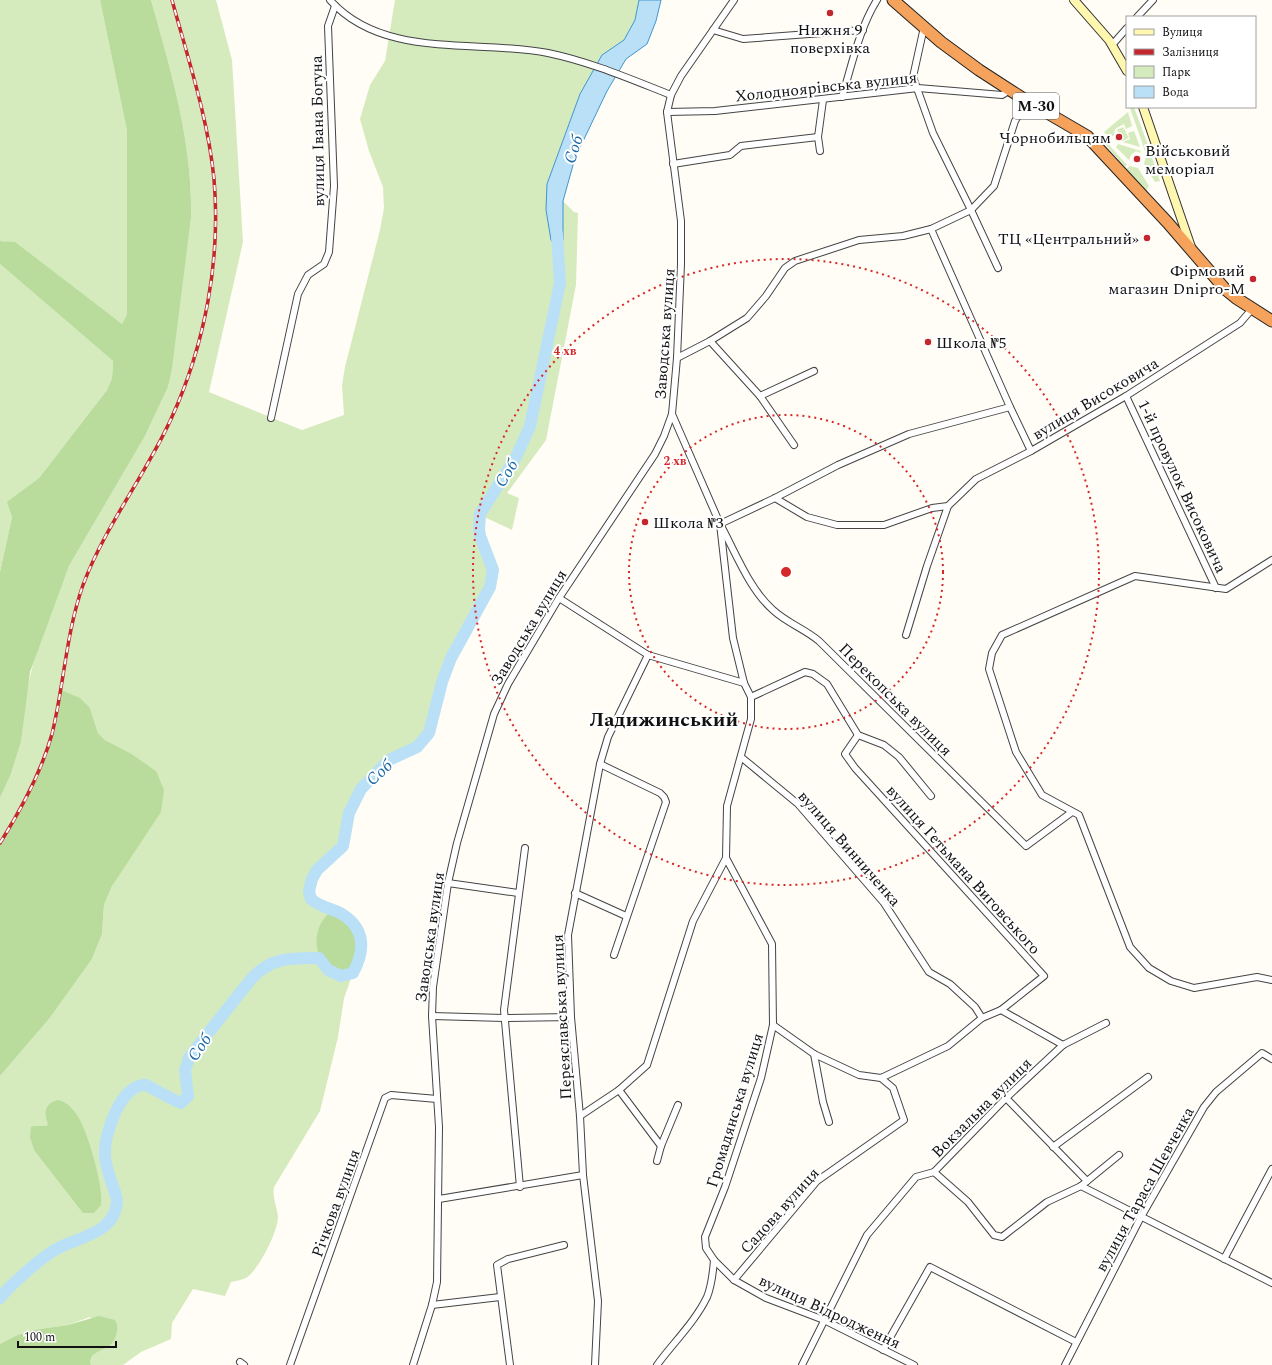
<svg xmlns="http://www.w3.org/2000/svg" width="1272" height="1365" font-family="Spectral,serif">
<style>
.green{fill:#d5ebbd}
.forest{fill:#b9dc9c}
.water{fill:#b9e0f7;stroke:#3f96cf}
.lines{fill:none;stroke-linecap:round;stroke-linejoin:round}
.river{stroke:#b9e0f7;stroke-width:12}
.street-casing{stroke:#444;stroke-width:8}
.secondary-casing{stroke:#333;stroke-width:10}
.highway-casing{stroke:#222;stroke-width:13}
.street{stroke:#fff;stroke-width:6}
.secondary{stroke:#fff6b0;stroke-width:8}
.highway{stroke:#f5a25d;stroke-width:11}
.rail-casing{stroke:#c4262e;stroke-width:3.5}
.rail{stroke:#fff;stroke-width:2;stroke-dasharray:6;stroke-linecap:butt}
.ring{fill:none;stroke:#d62828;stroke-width:2;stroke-dasharray:2 4}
.poi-dot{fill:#c4262e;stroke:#fff;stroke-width:1.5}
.labels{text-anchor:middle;stroke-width:4;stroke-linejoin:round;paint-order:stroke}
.shield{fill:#fff;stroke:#585858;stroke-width:1}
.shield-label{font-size:15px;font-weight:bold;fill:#111}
.poi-label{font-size:16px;fill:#111;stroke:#fff;text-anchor:end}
.street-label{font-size:16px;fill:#111;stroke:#fff}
.water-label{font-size:17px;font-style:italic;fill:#1768a6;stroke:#fff}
.district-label{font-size:20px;font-weight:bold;fill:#111;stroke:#fff}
.centre{fill:#d62828;stroke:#fff;stroke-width:2}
.ring-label{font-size:12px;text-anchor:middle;font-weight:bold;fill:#d62828;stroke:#fff;stroke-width:4;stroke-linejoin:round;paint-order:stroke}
</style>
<rect width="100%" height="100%" fill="#fffdf5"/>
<g class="green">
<path d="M0 0H100L127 131V314L122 324 5 241H0Z"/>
<path d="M151 0H216L232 60 243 242 209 392 302 430 344 415 342 385 345 367 380 230 384 208 383 187 369 151 360 119 370 85 385 61 395 0H639L635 20 624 40 602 55 580 94 547 184 558 249 563 240V201L574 212 578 213 576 285 546 440 507 493 519 498 512 530 480 515V536L492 566V581L451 658 442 682 429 733 417 747 389 760 361 789 349 813 343 846 317 870 312 879 309 891 311 899 325 909 333 910 328 913 347 975 353 973 344 998 338 1037 320 1111 274 1187C272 1199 277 1205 278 1217 278 1231 259 1270 246 1278 242 1280 235 1281 231 1282L225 1296 193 1289 172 1323 171 1339 141 1352 123 1365H91C88 1354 100 1350 108 1346L90 1317 68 1325 32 1330 15 1336 0 1344V1076L49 1019 92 959 102 934 104 905 112 886 122 868 156 771 132 754 105 740 98 733 90 708 61 690C49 752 34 790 0 843V798L11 774 21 742 26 693 36 652 69 566 145 436 168 387 191 218C193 143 171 71 151 0Z"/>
<path d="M1132 107H1134L1149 148 1145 151 1130 108Z"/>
<path d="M1128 112 1132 126 1126 129 1124 124 1115 129 1114 135 1110 138 1104 132Z"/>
<path d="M1123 127 1129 138 1122 141 1117 130Z"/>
<path d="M1134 131 1140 147 1123 142 1130 139 1128 133Z"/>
<path d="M1098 133 1127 165 1125 167 1097 135Z"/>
<path d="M1118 144 1141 151 1140 153 1136 151 1131 155 1129 160 1116 147Z"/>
<path d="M1150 152 1160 181 1155 182 1144 164 1146 156Z"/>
<path d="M1130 166 1138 168 1149 186 1146 191 1126 169Z"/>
<path d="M0 264 113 361 112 378 107 390 39 478 8 502 12 517 0 572Z"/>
</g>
<g class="forest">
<path d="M100 0H151C171 71 193 143 191 218L172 368 168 387 145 436 69 566 30 672 21 742 11 774 0 798V572L12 517 7 502 39 478 107 390 112 378 113 361 0 264V241L15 242 122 324 127 314V131Z"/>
<path d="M61 690 80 698 90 708 98 733 105 740 132 754 156 771 164 790 161 812 112 886 104 905 102 934 92 959 49 1019 0 1076V843C34 790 49 752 61 690Z"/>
<path d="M333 910C363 923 368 945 353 973L341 976C312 966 308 927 333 910Z"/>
<path d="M57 1100C68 1101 76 1112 81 1122 89 1138 104 1188 101 1205L94 1213H83L34 1150 30 1137 31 1127 34 1126H47L48 1124C44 1112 44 1105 57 1100Z"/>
<path d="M99 1316 115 1320C120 1327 116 1341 109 1346 101 1351 88 1353 91 1365H0V1344L15 1336 32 1330 68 1325Z"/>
</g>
<path class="water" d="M639 0H661L656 21 647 44 626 59 607 91 575 158 563 201V240L558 249 551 240 546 210 547 184 580 94 602 55 624 40 635 20Z"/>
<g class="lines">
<path class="river" d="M0 1298C10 1285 39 1260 53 1251 77 1236 116 1235 117 1200 114 1186 106 1171 105 1156 103 1136 121 1083 146 1085L176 1101 181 1103 188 1096 185 1070 190 1056 252 978C272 957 292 958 319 958L328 970 341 976 353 973C365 951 366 929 342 914 330 907 323 909 311 899L309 891 312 879 317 870 343 846 349 813 361 789 389 760 417 747 429 733 442 682 451 658 490 587 493 570 480 536 479 529 480 514 516 457 530 426 560 283 557 234"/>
<g class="street-casing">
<g id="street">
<path d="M330 0C383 60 478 39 548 53 591 62 630 79 671 95"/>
<path d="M1137 17 1153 0"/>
<path d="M924 27 913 77 933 133 971 210 998 268"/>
<path d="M713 30 743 39 863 30"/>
<path d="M1112 45 1127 28"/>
<path d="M842 97C852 65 859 29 877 0"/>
<path d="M667 112 715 111 918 88 1002 95 1010 90"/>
<path d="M820 151 818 137 823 100"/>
<path d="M673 164 730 155 741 146 818 137"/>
<path d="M931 229 1010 407"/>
<path d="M710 341 760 396 794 445"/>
<path d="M677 358 710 341 747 318 766 296 785 268 795 261 859 240 903 236 931 229 971 210 994 186 1015 121 1027 101"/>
<path d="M760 396 814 371"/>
<path d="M1126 396 1216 588"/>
<path d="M271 418 298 294 308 275 324 264 329 252 334 186 328 26 335 6"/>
<path d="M775 498 807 517 837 525H884L932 508 948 506 976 479 1031 451"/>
<path d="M1272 560 1226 589 1135 576 1002 635 992 653 989 669 1016 752 1042 795 1079 815 1130 947 1149 968 1171 981 1194 988 1257 977 1272 980"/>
<path d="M559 598 648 655 744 683"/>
<path d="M906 635 927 566 948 506"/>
<path d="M751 697 805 672 813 674 827 684 858 735 884 745 899 757 931 796"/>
<path d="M741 757 798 804 884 903 929 972 950 984 975 1007 982 1018"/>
<path d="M600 764 660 793 664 797 666 802 614 955"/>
<path d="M1072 812 1026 846 819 641C805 629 787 623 773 610 749 589 735 551 720 524L775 498 838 465 909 434 1010 407 1031 451 1126 396 1240 323 1252 309"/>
<path d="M448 883 518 893"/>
<path d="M575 893 626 916"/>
<path d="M1001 1010 1063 1045"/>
<path d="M432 1016 504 1018 571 1017"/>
<path d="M773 1025 814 1054 859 1075 881 1078 948 1046 982 1018 1001 1010 1044 976 855 768 845 754 858 735"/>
<path d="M814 1054 823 1102 829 1122"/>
<path d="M619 1090 661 1146"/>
<path d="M1006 1098 1087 1181"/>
<path d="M580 1116 619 1090 647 1065 693 921 726 858"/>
<path d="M1053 1147 1148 1077"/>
<path d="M657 1161 661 1146 678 1105"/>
<path d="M934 1172 968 1202 994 1235 1002 1237 1047 1202 1081 1186 1119 1155"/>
<path d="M1081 1186 1272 1283"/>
<path d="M520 1187 504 1010 525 848"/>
<path d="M439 1199 583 1175"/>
<path d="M1224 1259 1272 1169"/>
<path d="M714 1260 734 1280 766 1298 824 1320 914 1365"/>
<path d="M734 1280 817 1181 904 1120 893 1088 881 1078"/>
<path d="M432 1305 500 1297"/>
<path d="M883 1350 930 1267 1076 1342"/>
<path d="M240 1362 244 1365"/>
<path d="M290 1365 385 1098 391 1095 437 1099"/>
<path d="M413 1365 432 1305 437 1282 439 1127 432 1016 433 987 448 883 457 843 494 714 508 684 559 598 655 454 664 436 672 414 677 358 681 264V221L667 112 671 95 681 76 734 0"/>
<path d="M510 1365 497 1265 508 1259 564 1245"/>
<path d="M595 1365 598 1301 583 1175 580 1116 571 1017 568 935 600 764 608 737 648 655"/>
<path d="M657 1365C673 1343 695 1322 707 1297 712 1285 713 1272 714 1260L706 1248 705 1237 725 1187 761 1078 773 1025 772 944 726 858 727 806 751 719V697L744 683 733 638 720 524 672 414"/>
<path d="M802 1365 867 1235 916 1177 934 1172 1006 1098 1063 1045 1106 1023"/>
<path d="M1065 1365 1141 1217 1204 1107 1216 1092 1262 1053 1272 1059"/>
</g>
</g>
<g class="secondary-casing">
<g id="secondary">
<path d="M1074 0 1109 40 1127 71"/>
<path d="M1143 107 1191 247"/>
</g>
</g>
<g class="highway-casing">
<path id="highway" d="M893 0 941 42 979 70 1027 101 1087 136 1168 223 1225 289 1236 298 1272 321"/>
</g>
<use href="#street" class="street"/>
<use href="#secondary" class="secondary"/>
<use href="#highway" class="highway"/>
<g class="rail-casing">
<path id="rail" d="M0 843C22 808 41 773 52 734 64 685 66 633 83 585 105 526 145 476 171 419 205 345 221 260 214 179 208 118 188 59 172 0"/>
</g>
<use href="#rail" class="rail"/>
</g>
<g class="ring">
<circle cx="786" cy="572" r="157"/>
<circle cx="786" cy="572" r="313"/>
</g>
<g class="poi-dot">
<circle cx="830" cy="13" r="4"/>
<circle cx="1119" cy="137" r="4"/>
<circle cx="1137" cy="159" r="4"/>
<circle cx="1147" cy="238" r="4"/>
<circle cx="1253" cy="279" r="4"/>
<circle cx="928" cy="342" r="4"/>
<circle cx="645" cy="522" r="4"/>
</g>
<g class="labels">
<rect class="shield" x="1013" y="93" width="46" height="26" rx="3"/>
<g class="shield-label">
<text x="1036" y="111">М-30</text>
</g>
<g class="poi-label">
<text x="830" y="35" text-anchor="middle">Нижня 9<tspan x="830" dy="18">поверхівка</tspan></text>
<text x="1111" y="143">Чорнобильцям</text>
<text x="1145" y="156" text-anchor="start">Військовий<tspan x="1145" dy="18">меморіал</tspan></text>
<text x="1139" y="244">ТЦ «Центральний»</text>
<text x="1245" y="276">Фірмовий<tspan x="1245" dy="18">магазин Dnipro-M</tspan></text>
<text x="936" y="348" text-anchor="start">Школа №5</text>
<text x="653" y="528" text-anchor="start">Школа №3</text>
</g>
<g class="street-label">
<text transform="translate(826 86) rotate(-6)" y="6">Холодноярівська вулиця</text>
<text transform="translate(317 131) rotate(-91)" y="6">вулиця Івана Богуна</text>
<text transform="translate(664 334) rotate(-86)" y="6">Заводська вулиця</text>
<text transform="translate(1095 398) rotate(-31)" y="6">вулиця Високовича</text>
<text transform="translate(1183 486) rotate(65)" y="6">1-й провулок Високовича</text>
<text transform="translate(528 627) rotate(-59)" y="6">Заводська вулиця</text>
<text transform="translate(896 699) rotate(45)" y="6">Перекопська вулиця</text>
<text transform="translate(850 848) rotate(49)" y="6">вулиця Винниченка</text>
<text transform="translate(964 869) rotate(48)" y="6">вулиця Гетьмана Виговського</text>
<text transform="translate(429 937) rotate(-82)" y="6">Заводська вулиця</text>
<text transform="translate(561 1017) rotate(-93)" y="6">Переяславська вулиця</text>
<text transform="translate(981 1107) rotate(-45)" y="6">Вокзальна вулиця</text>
<text transform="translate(734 1110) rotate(-73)" y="6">Громадянська вулиця</text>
<text transform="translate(1144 1189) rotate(-61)" y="6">вулиця Тараса Шевченка</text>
<text transform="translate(335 1203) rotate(-70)" y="6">Річкова вулиця</text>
<text transform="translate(779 1210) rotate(-48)" y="6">Садова вулиця</text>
<text transform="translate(830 1311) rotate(25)" y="6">вулиця Відродження</text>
</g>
<g class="water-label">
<text transform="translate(573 149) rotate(-72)" y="6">Соб</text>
<text transform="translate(506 473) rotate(-58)" y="6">Соб</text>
<text transform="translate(379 772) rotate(-43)" y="6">Соб</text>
<text transform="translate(199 1047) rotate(-55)" y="6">Соб</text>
</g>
<g class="district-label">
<text x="664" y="726">Ладижинський</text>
</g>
</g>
<circle cx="786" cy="572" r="6" class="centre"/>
<g class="ring-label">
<text x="565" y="355">4 хв</text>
<text x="675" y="465">2 хв</text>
</g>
<rect x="1126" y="16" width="130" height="92" fill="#ffffff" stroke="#a0a0a0"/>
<rect x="1134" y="29" width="20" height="6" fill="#fff6b0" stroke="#a0a0a0"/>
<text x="1162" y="36" font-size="12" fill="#111111">Вулиця</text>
<rect x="1134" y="49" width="20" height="6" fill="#c4262e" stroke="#a0a0a0"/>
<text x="1162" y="56" font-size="12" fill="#111111">Залізниця</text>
<rect x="1134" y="66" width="20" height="12" fill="#d5ebbd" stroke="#a0a0a0"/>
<text x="1162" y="76" font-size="12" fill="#111111">Парк</text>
<rect x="1134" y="86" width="20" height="12" fill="#b9e0f7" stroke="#a0a0a0"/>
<text x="1162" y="96" font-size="12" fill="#111111">Вода</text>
<path d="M18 1341v6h98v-6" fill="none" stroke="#111111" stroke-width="2"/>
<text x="24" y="1341" font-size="12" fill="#111111" stroke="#ffffff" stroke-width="3" paint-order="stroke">100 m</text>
</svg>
